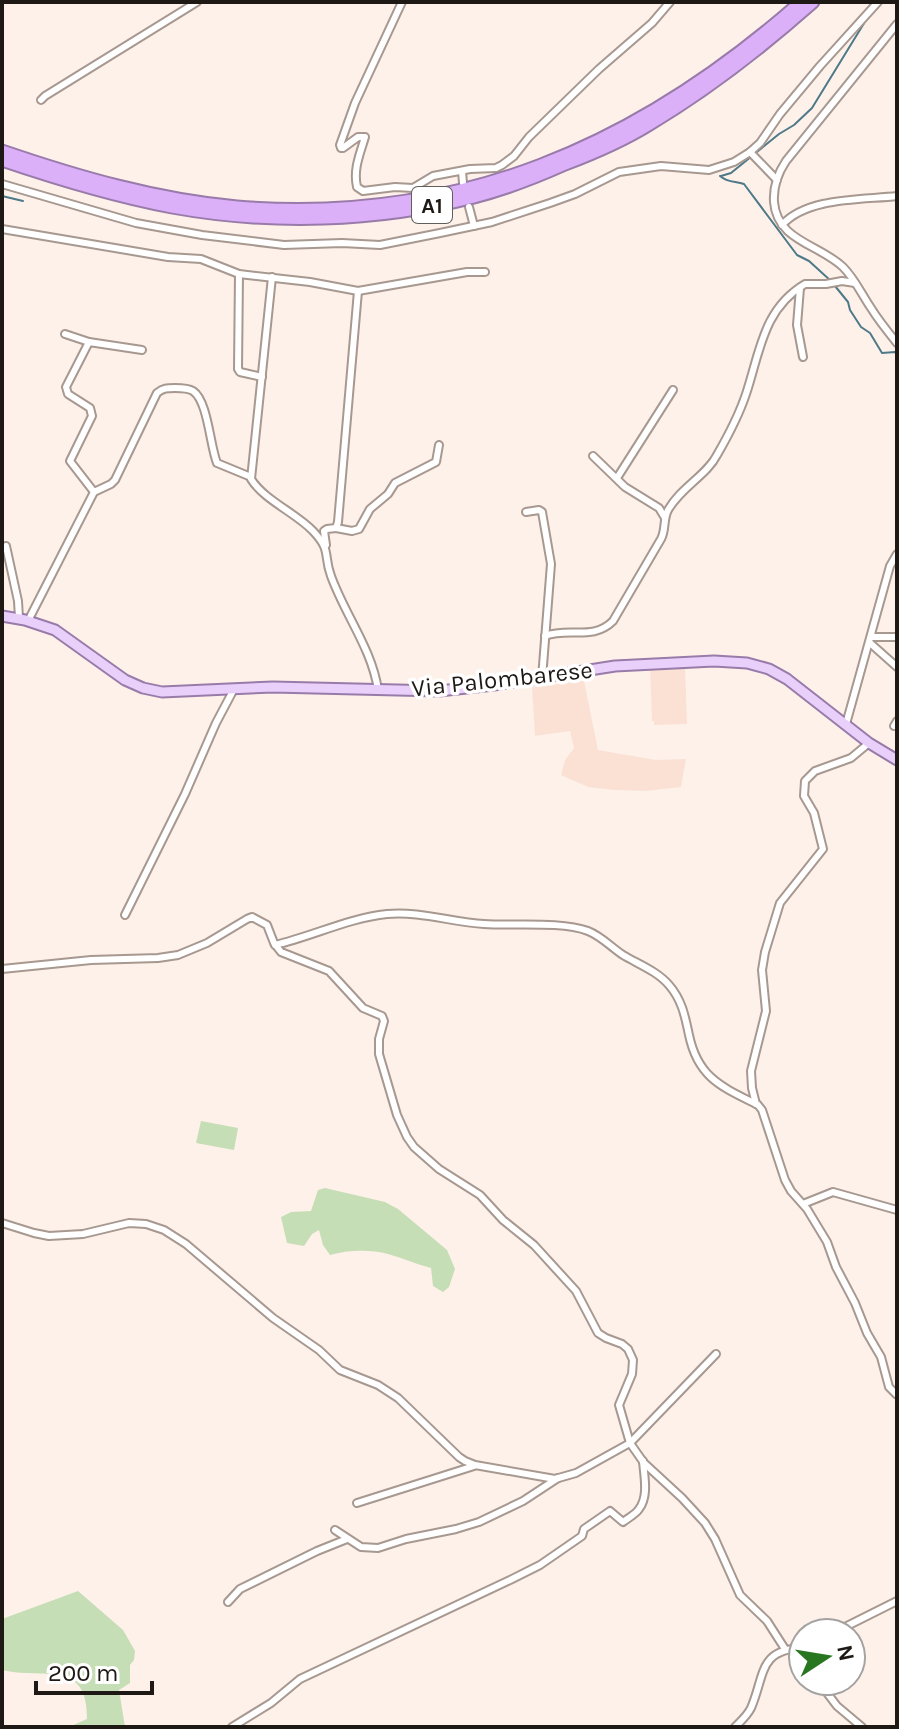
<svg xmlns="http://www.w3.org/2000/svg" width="899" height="1729" font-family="Karla,sans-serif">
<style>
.built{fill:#fae1d4}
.green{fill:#c6deb5}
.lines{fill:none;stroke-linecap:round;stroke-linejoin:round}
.stream{stroke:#4d7988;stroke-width:2}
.minor-casing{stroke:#a79890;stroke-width:10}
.major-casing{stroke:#997baa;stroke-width:13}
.highway-casing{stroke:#997baa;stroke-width:15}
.minor{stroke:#fff;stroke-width:6}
.major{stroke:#e9d0fb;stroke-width:9}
.highway{stroke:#dbb0f9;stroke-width:11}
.labels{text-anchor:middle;stroke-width:7;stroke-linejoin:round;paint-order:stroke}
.shield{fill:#fff;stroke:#625e5c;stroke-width:2}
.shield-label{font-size:22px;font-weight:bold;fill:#1f1916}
.street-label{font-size:24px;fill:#1f1916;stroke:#fff}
</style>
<rect width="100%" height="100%" fill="#fef1ea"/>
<g class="built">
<path d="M685 665 687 724 654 725V721H652L650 666Z"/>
<path d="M584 681 598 750 656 760 686 759 681 787 645 791 614 790 588 787 561 775 565 760 574 748 570 731 535 736 532 687Z"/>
</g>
<g class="green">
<path d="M201 1121 238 1128 234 1150 196 1143Z"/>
<path d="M325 1188 385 1202 398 1209 447 1250 455 1269 449 1287 443 1292 433 1286 431 1268C416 1264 402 1258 388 1254 370 1249 347 1250 330 1255L323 1245 319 1230 312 1234 304 1246 287 1243 281 1217 291 1212 311 1211 318 1190Z"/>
<path d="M78 1591 123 1630 135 1651 134 1660 130 1665V1683L119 1690 125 1727H69L87 1719C88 1658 42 1680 2 1670V1619Z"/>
</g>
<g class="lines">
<g class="stream">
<path d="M720 176C728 183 735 181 744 184L797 255 809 261 831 281"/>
<path d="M721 176 731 173 779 134 794 125 812 108 866 20"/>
<path d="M2 196 23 201"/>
<path d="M835 286 848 302 850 310 861 327 870 333 882 353 895 352 897 355"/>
</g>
<g class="minor-casing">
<g id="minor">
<path d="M402 2 355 103 340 145 341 148H343L358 137H365C360 154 353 169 357 187L363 191 395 187 413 188 433 176 470 169 496 168 502 165 514 156 529 137 599 69 652 23 670 2"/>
<path d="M897 24 786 161C778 173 773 187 774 202 777 241 819 244 843 267 855 279 862 295 871 308 879 321 888 332 897 343"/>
<path d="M41 100 45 96 197 2"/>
<path d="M750 152 777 180"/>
<path d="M462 171 463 183"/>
<path d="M2 184 136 223 202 235 284 245 342 243 380 245 440 233 492 222 550 203 575 194 619 172 661 166 709 170 734 162 750 152 760 143 780 114 820 66 878 2"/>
<path d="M469 207 474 226"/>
<path d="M782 225C807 197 862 200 897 196"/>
<path d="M2 229 168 257 201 259 239 274 310 282 358 291 467 272H485"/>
<path d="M239 274 238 369 240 372 262 377"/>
<path d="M272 277 251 479C264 500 296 513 313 531 332 551 323 555 331 576 345 615 372 649 378 690"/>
<path d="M800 288 797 325 803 357"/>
<path d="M65 334 89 342"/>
<path d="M142 350 89 342 66 387 68 394 90 408 92 416 70 461 94 492 111 484 115 480 157 393C163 388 167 388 175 388 181 388 188 388 193 391 208 401 210 446 217 463L251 477"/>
<path d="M593 456 625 487 659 508 665 518"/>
<path d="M617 478 673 390"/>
<path d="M526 512 539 510 542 512 551 564 542 678"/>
<path d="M336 528 352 531 359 529 370 509 388 494 395 483 436 462 439 445"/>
<path d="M326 545 324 531 327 529 336 528 338 522 358 291"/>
<path d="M6 546 18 601 19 618"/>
<path d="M28 621 94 492"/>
<path d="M545 636C569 627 593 641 613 621L661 539C666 530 663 519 668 510 681 487 707 475 717 455 728 436 739 415 746 394 760 352 763 309 805 284H826L842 281 855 283"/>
<path d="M872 637H897"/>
<path d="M870 643 897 667"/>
<path d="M846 724 890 566 897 554"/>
<path d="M894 726 897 721"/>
<path d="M125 915 185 794 216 723 234 689"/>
<path d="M275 945C313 936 349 918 387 914 419 911 452 922 484 924 514 926 561 921 588 931 601 936 611 947 623 955 638 964 657 971 669 985 682 1000 685 1016 689 1035 698 1078 722 1087 758 1105L762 1110 785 1180 791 1191 807 1209 827 1242 836 1267 855 1303 867 1333 881 1357 889 1387 897 1395"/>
<path d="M2 969 91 960 158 958 178 955 207 943 247 919 252 917 267 925 274 943 281 952 329 971 363 1008 382 1016 384 1021 379 1039V1054L397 1115 407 1137 414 1147 439 1169 480 1195 503 1220 534 1245 576 1291 598 1333 606 1338 622 1344 628 1349 633 1360 632 1374 619 1405 630 1443 644 1463 682 1498 705 1523 715 1539 740 1595 767 1621 785 1649"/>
<path d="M756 1104 752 1088 751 1071 766 1011 762 970 765 952 780 903 823 849 814 813 804 796 805 781 815 771 851 758 869 743"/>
<path d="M803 1204 833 1192 897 1210"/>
<path d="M2 1223 34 1233 49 1236 83 1234 129 1223 146 1224 164 1230 186 1244 273 1318 319 1350 340 1370 378 1385 398 1398 459 1457 465 1461 475 1465 555 1479 576 1473 630 1443 716 1354"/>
<path d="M357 1503 474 1466"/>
<path d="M335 1530 361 1547 378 1548 406 1539 456 1529 479 1522 523 1501 558 1478"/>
<path d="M228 1602 240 1589 317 1551 347 1539"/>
<path d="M833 1633 897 1601"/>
<path d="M818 1681 837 1706 862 1727"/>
<path d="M232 1727 271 1703 300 1679 510 1580 540 1565 582 1536 584 1529 610 1511 623 1522C628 1518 636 1514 639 1509 649 1496 644 1476 643 1461"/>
<path d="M735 1727C741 1721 747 1716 751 1708 765 1676 758 1649 803 1648"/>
</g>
</g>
<g class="major-casing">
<path id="major" d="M2 616 25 620 55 630 125 680 143 688 162 692 273 687 439 691 494 685 615 666 714 661 747 663 769 669 787 679 869 743 897 760"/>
</g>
<g class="highway-casing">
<g id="highway">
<path d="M2 151C78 177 157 200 237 207 458 225 638 146 801 2"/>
<path d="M2 160C58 179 114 196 172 207 271 225 376 222 474 197 505 189 536 177 565 164 594 153 622 141 648 125 707 90 761 48 813 2"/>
</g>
</g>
<use href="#minor" class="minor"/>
<use href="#major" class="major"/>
<use href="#highway" class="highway"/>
</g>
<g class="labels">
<rect class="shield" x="412" y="187" width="40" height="36" rx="6"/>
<g class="shield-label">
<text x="432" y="213">A1</text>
</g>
<g class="street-label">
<text transform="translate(502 679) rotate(-6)" y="8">Via Palombarese</text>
</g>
</g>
<rect width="899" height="1729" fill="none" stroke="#1f1916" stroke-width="8"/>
<g transform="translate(827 1657) rotate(78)"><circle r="38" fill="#ffffff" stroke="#a5a3a2" stroke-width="2"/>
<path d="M0-6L14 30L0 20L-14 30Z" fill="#28761f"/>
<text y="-12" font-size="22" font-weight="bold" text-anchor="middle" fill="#1f1916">N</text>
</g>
<path d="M36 1681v12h116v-12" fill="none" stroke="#1f1916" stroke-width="4"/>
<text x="48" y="1681" font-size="24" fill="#1f1916" stroke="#ffffff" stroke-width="6" paint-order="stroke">200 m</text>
</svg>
